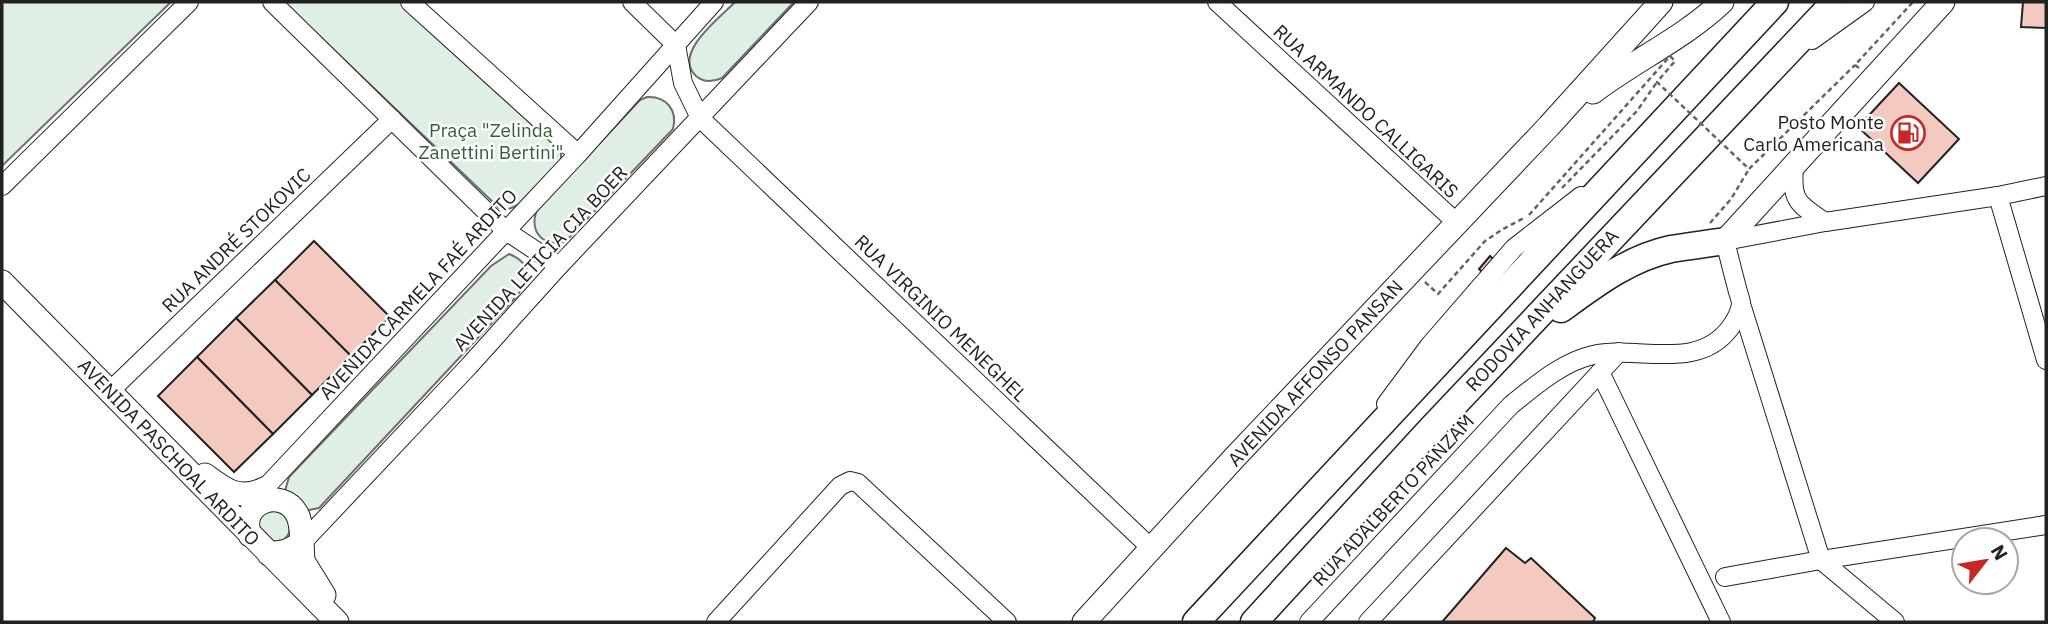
<svg xmlns="http://www.w3.org/2000/svg" width="2048" height="624" font-family="'IBM Plex Sans',sans-serif">
<style>
.green{fill:#e0efe3;stroke:#6f6f6f;stroke-width:2}
.building{fill:#f3c9c0;stroke:#222;stroke-width:2}
.lines{fill:none;stroke-linecap:round;stroke-linejoin:round}
.minor-casing{stroke:#222;stroke-width:20}
.major-casing{stroke:#222;stroke-width:25}
.highway-casing{stroke:#222;stroke-width:29}
.path{stroke:#646464;stroke-width:2.5;stroke-dasharray:5 3.5;stroke-linecap:butt}
.minor{stroke:#fff;stroke-width:18}
.major{stroke:#fff;stroke-width:23}
.highway{stroke:#fff;stroke-width:26}
.path-bridge{stroke:#646464;stroke-width:2.5;stroke-dasharray:5 3.5;stroke-linecap:butt}
.labels{text-anchor:middle;stroke-width:5;stroke-linejoin:round;paint-order:stroke}
.street-label{font-size:19px;fill:#222;stroke:#fff}
.poi-label{font-size:19px;fill:#222;stroke:#fff;text-anchor:end}
.park-label{font-size:19px;fill:#2f5e38;stroke:#fff}
</style>
<rect width="100%" height="100%" fill="#fff"/>
<g class="green">
<path d="M2 2H171L2 166Z"/>
<path d="M284 2H402L561 149V161L518 205 509 209 499 208Z"/>
<path d="M735 2H794L722 78C713 82 704 83 696 76 672 53 720 18 735 2Z"/>
<path d="M647 97C666 96 678 110 673 129L566 241C544 249 528 231 537 210L640 100Z"/>
<path d="M509 254C520 258 527 265 530 277L516 297 319 508 304 511 285 491 289 477 491 266Z"/>
<circle cx="274" cy="527" r="16"/>
</g>
<g class="building">
<path d="M2023 2H2046V28L2021 27Z"/>
<path d="M1899 83 1959 139 1918 183 1858 127Z"/>
<path d="M314 241 390 317 351 356 275 280Z"/>
<path d="M1490 256 1493 259 1482 272 1479 269Z"/>
<path d="M275 280 351 356 312 395 236 318Z"/>
<path d="M236 318 312 395 273 434 197 357Z"/>
<path d="M197 357 273 434 234 472 158 396Z"/>
<path d="M1506 548 1525 563 1531 558 1595 618 1593 622H1442Z"/>
</g>
<g class="lines">
<g class="minor-casing">
<g id="minor">
<path d="M272 2 506 231 559 266"/>
<path d="M410 2 578 154"/>
<path d="M632 2 676 45 683 83 700 118 1152 549"/>
<path d="M1217 2 1457 223"/>
<path d="M1812 40 1865 2"/>
<path d="M1794 167C1791 201 1798 204 1825 222"/>
<path d="M2 186 189 2"/>
<path d="M1998 196 2046 360"/>
<path d="M1741 304 1821 560 1895 622"/>
<path d="M1600 372 1721 622"/>
<path d="M110 391 392 119"/>
<path d="M1386 404 1429 346 1514 248 1581 196"/>
<path d="M264 489 578 154 714 2"/>
<path d="M302 543 469 366 559 266 809 2"/>
<path d="M1725 577 1821 560 2046 525"/>
<path d="M716 622 840 486 850 481 858 483 1007 622"/>
<path d="M1309 622 1511 405C1535 386 1562 362 1593 355 1638 345 1697 372 1730 328 1735 321 1740 313 1741 304 1741 299 1738 293 1737 288 1733 273 1729 257 1725 241L1825 222 1998 196 2046 186"/>
<path d="M1368 622 1619 352"/>
</g>
</g>
<g class="major-casing">
<g id="major">
<path d="M1593 92C1635 60 1684 38 1722 2"/>
<path d="M1725 241 1943 2"/>
<path d="M2 282 337 622"/>
<path d="M205 475C225 490 239 501 264 489L265 498"/>
<path d="M250 535C237 503 282 486 297 514 302 523 301 534 302 543L287 551 269 554"/>
<path d="M302 543 303 561 324 595"/>
<path d="M1084 622 1236 456 1549 126 1661 2"/>
</g>
</g>
<g class="highway-casing">
<g id="highway">
<path d="M1561 309C1594 285 1629 258 1671 249 1688 246 1707 244 1725 241"/>
<path d="M1196 622 1775 2"/>
<path d="M1254 622 1431 429 1835 2"/>
</g>
</g>
<g class="path">
<path d="M1859 68 1855 65 1913 2"/>
<path d="M1562 188 1637 111 1657 82"/>
<path d="M1710 223 1731 199 1749 169"/>
<path d="M1425 282 1438 294 1485 241 1503 229 1524 218"/>
</g>
<use href="#minor" class="minor"/>
<use href="#major" class="major"/>
<use href="#highway" class="highway"/>
<path class="path-bridge" d="M1529 215 1670 56 1675 61 1657 82 1749 169 1855 65"/>
</g>
<defs>
<g id="fuel-ring" transform="scale(1.75)"><circle r="9.5" fill="#fff" stroke="#c62828" stroke-width="1.5"/><path d="M-5.5-6h7V0h2V4h1.3V-2.5L3-4.5l.8-.8L6-3V5H2.5V1h-1V6h-7ZM-4.2-4.7v3.2H.2V-4.7Z" fill="#c62828"/></g>
</defs>
<g fill-rule="evenodd">
<use href="#fuel-ring" x="1908" y="133"/>
</g>
<g class="labels">
<g class="street-label">
<text transform="translate(1366 111) rotate(43)" y="7">RUA ARMANDO CALLIGARIS</text>
<text transform="translate(236 240) rotate(-44)" y="7">RUA ANDRÉ STOKOVIC</text>
<text transform="translate(540 258) rotate(-47)" y="7">AVENIDA LETICIA CIA BOER</text>
<text transform="translate(418 294) rotate(-47)" y="7">AVENIDA CARMELA FAÉ ARDITO</text>
<text transform="translate(1542 310) rotate(-47)" y="7">RODOVIA ANHANGUERA</text>
<text transform="translate(941 318) rotate(44)" y="7">RUA VIRGINIO MENEGHEL</text>
<text transform="translate(1315 373) rotate(-47)" y="7">AVENIDA AFFONSO PANSAN</text>
<text transform="translate(169 452) rotate(46)" y="7">AVENIDA PASCHOAL ARDITO</text>
<text transform="translate(1393 500) rotate(-47)" y="7">RUA ADALBERTO PANZAM</text>
</g>
<g class="poi-label">
<text x="1884" y="129">Posto Monte<tspan x="1884" dy="22">Carlo Americana</tspan></text>
</g>
<g class="park-label">
<text x="491" y="137">Praça "Zelinda<tspan x="491" dy="22">Zanettini Bertini"</tspan></text>
</g>
</g>
<rect width="2048" height="624" fill="none" stroke="#222222" stroke-width="7"/>
<g transform="translate(1985 561) rotate(59)"><circle r="33" fill="#ffffff" stroke="#a7a7a7" stroke-width="2"/>
<path d="M0-5L12 26L0 18L-12 26Z" fill="#c62828"/>
<text y="-10" font-size="19" font-weight="bold" text-anchor="middle" fill="#222222">N</text>
</g>
</svg>
